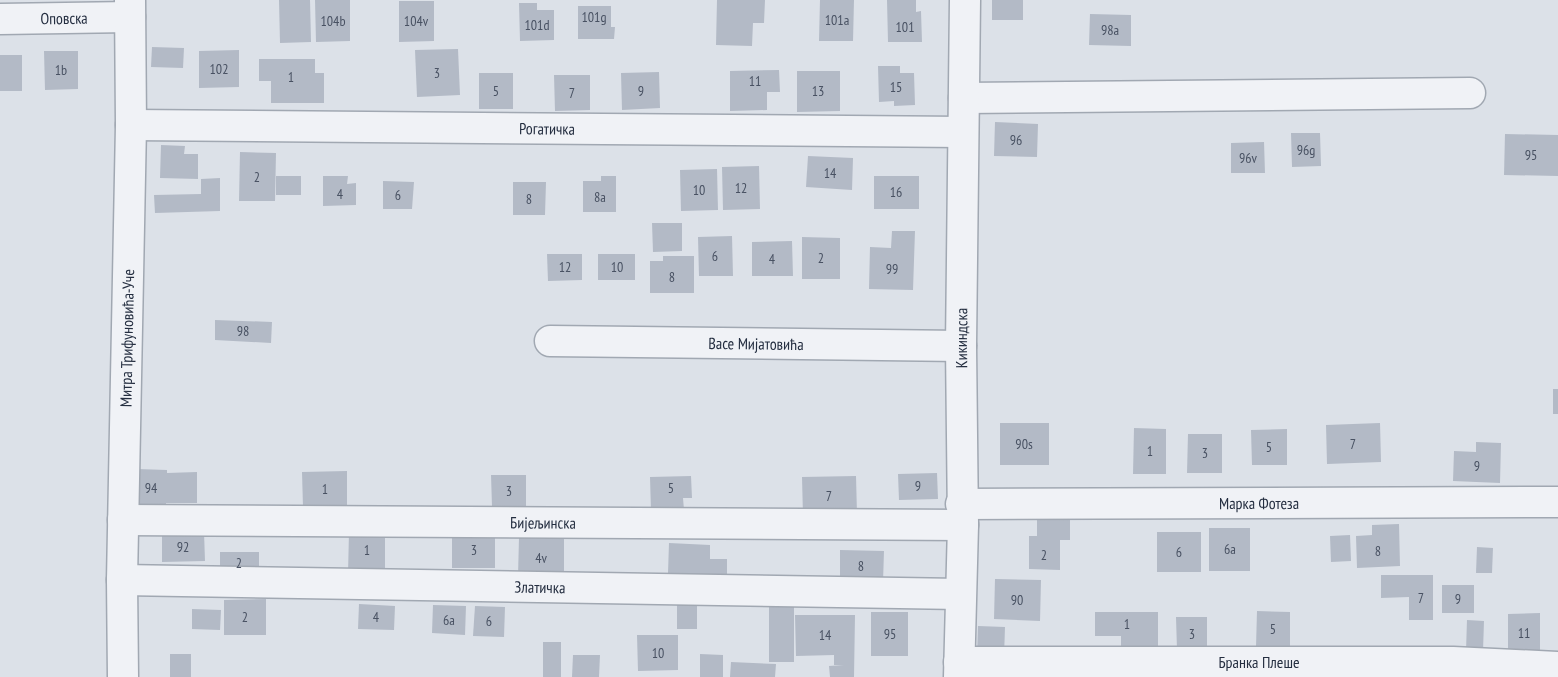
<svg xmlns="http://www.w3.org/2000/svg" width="1558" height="677" font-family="'PT Sans Narrow',sans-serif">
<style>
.building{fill:#b3bac6}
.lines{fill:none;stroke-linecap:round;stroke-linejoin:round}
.minor-casing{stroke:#a1a8b2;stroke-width:33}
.minor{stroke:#f0f2f6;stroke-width:30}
.labels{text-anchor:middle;stroke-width:4.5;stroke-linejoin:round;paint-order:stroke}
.number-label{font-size:14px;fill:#485162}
.street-label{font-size:16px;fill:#242e40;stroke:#ecf0f6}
</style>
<rect width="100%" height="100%" fill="#dce1e8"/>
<g class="building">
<path d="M279 0H310L311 42 280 43Z"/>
<path d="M315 0H350V41L316 42Z"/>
<path d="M717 0H765L764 23H753L752 46 716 45Z"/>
<path d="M820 0H854L853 41H819Z"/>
<path d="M887 0H916V12L921 11 922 42H888Z"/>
<rect x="992" y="0" width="31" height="20"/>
<path d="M399 1H434V41L399 42Z"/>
<path d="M519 3H537V10H554V40L520 41Z"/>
<path d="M578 6H611V27H615L614 39H578Z"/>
<path d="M1090 14 1131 15V46L1089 45Z"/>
<path d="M152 47 184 48 183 68 151 67Z"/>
<path d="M458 49 460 95 417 97 415 50Z"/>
<path d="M239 50V87L199 88V51Z"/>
<path d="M44 51H78V89L45 90Z"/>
<rect x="0" y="55" width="22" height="36"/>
<path d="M259 59H315V73H324V103H271V81H259Z"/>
<path d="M878 66H900V73H914L915 105 894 106V101L879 102Z"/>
<path d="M779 70 780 92H767V110L730 111V71Z"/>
<path d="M797 71H840V111L797 112Z"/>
<path d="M659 72 660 108 622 110 621 73Z"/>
<rect x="479" y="73" width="34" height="36"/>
<path d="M554 75H590V110L555 111Z"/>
<path d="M995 122 1038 124 1037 157 994 156Z"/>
<path d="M1291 133H1320L1321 166 1292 167Z"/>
<path d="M1505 134 1558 135V176L1504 175Z"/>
<path d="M1264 142 1265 173H1231V143Z"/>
<path d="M161 145 185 146 184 154H198V179L160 178Z"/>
<path d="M240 152 276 153 275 201H239Z"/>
<path d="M808 156 853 158 852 190 806 187Z"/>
<path d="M759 166 760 209 723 210 722 167Z"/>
<path d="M717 169 718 210 681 211 680 170Z"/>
<rect x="276" y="176" width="25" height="19"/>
<path d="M323 176H348L347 184 356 183V205L323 206Z"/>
<path d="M601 176H616V212H583V181H601Z"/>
<rect x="874" y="176" width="45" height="33"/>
<path d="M220 178V211L155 213 154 195 201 194V179Z"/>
<path d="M383 181 414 182 412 209H383Z"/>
<path d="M513 182H546L545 215H513Z"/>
<path d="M652 223H682V251L653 252Z"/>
<path d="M892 231H915L913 290 869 289 870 247 891 248Z"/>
<path d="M732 236 733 276H699L698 237Z"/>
<path d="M802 237 840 238V279H802Z"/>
<path d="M792 241 793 276H752V242Z"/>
<path d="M547 254H582V280L548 281Z"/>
<rect x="598" y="254" width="37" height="26"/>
<path d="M663 256H694V293H650V261H663Z"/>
<path d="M215 320 272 322 271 343 215 340Z"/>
<rect x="1553" y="389" width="5" height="25"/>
<rect x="1000" y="423" width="49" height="42"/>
<path d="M1380 423 1381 462 1327 464 1326 425Z"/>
<path d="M1134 428 1166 429V474H1133Z"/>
<path d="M1287 429V465H1252L1251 430Z"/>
<path d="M1188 434H1222V473H1187Z"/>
<path d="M1476 442 1501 443 1500 483 1453 481 1454 451 1476 452Z"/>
<path d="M137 469 167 470V473L197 472V503H166V506H136Z"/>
<path d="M347 471V507H303L302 472Z"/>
<path d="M937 473 938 499 899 500 898 474Z"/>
<path d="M491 475H526V507H492Z"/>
<path d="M691 476 692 498H683L684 510 651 511 650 477Z"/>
<path d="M856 476 857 514 803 516 802 477Z"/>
<path d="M1037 517H1070V540H1060V570L1029 569V536H1037Z"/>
<path d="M1399 524 1400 566 1357 568 1356 536 1372 535V525Z"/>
<rect x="1209" y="528" width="41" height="43"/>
<path d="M162 532H204L205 561 162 562Z"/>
<path d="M349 532H385V569H369V574H348Z"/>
<rect x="1157" y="532" width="44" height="40"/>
<rect x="452" y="533" width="43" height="35"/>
<path d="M1350 535 1351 561 1331 562 1330 536Z"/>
<path d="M519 538 564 539V577L518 576Z"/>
<path d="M669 543 710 545V559H727V575L668 573Z"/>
<path d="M1477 547 1493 548 1492 573H1476Z"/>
<path d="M840 550 884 551 883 582H840Z"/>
<rect x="220" y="552" width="39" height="22"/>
<path d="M1381 575H1433V620H1409V597L1381 598Z"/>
<path d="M995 579 1041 580 1040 621 994 619Z"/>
<rect x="1442" y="585" width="32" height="28"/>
<path d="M266 599V635H224V600Z"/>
<path d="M359 604 395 606 394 630 358 629Z"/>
<path d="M433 605 466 606 465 635 432 633Z"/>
<rect x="677" y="605" width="20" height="24"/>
<path d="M475 606 505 607 504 637 473 636Z"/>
<rect x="769" y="606" width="25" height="56"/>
<path d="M192 609 221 610 220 630 192 629Z"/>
<path d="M1257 611 1290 612V647H1256Z"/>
<rect x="871" y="612" width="37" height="44"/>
<path d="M1095 612H1158V648H1121V636H1095Z"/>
<path d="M1540 613V652H1508V614Z"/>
<path d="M795 615H855L854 677H830L829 666 844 665H834V655L796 656Z"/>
<path d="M1176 617H1207V650H1177Z"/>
<path d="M1467 620 1484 621 1483 651H1466Z"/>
<path d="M978 626 1005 627 1004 657 977 656Z"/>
<path d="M637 635H678V670L638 671Z"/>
<rect x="543" y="642" width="18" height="35"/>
<rect x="170" y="654" width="21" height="23"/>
<path d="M700 654 723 655V677H700Z"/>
<path d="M573 655H600L599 677H572Z"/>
<path d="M731 662 776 664 775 677H730Z"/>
</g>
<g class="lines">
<g class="minor-casing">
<g id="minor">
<path id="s1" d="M0 19 130 17"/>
<path d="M964 98 1470 93"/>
<path id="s2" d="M131 125 963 132"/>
<path id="s3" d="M550 341 961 346"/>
<path id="s4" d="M961 504 1558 502"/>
<path id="s5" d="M123 520 963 525"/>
<path id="s6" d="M122 580 960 594"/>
<path id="s7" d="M959 662H1453L1558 667"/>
<path id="s8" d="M123 677 122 580 131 125 130 0"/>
<path id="s9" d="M959 677 963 525 961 346 965 0"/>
</g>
</g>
<use href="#minor" class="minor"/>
</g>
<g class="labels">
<g class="number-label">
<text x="594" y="22">101g</text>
<text x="837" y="25">101a</text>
<text x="333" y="26">104b</text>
<text x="416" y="26">104v</text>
<text x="537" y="30">101d</text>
<text x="905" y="32">101</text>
<text x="1110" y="35">98a</text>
<text x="219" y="74">102</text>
<text x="61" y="75">1b</text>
<text x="437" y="78">3</text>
<text x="291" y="82">1</text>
<text x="755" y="86">11</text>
<text x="896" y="92">15</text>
<text x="496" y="96">5</text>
<text x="641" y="96">9</text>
<text x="818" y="96">13</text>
<text x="572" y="98">7</text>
<text x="1016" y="145">96</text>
<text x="1306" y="155">96g</text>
<text x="1531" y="160">95</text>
<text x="1248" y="163">96v</text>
<text x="830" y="178">14</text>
<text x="257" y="182">2</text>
<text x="741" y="193">12</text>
<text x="699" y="195">10</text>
<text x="896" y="197">16</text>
<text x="340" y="199">4</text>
<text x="398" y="200">6</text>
<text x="600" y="202">8a</text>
<text x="529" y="204">8</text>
<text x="715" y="261">6</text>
<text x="821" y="263">2</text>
<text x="772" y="264">4</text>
<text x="565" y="272">12</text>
<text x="617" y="272">10</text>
<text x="892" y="274">99</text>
<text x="672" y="282">8</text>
<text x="243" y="336">98</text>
<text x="1024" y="449">90s</text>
<text x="1353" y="449">7</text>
<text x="1269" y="452">5</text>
<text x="1150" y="456">1</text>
<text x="1205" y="458">3</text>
<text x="1477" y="471">9</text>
<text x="918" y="491">9</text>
<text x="151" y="493">94</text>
<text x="671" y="493">5</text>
<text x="325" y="494">1</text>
<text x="509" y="496">3</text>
<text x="829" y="501">7</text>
<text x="183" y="552">92</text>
<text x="1230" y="554">6a</text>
<text x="367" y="555">1</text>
<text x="474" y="555">3</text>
<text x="1378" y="556">8</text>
<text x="1179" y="557">6</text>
<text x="1044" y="560">2</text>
<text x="541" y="563">4v</text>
<text x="239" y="568">2</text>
<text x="861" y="571">8</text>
<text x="1421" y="603">7</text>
<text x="1458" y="604">9</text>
<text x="1017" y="605">90</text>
<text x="245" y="622">2</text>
<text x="376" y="622">4</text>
<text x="449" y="625">6a</text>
<text x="489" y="626">6</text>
<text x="1127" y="629">1</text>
<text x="1273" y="634">5</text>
<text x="1524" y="638">11</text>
<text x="890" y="639">95</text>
<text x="1192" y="639">3</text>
<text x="825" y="640">14</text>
<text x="658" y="658">10</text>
</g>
<g class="street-label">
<text dy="6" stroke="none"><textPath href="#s1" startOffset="64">Оповска</textPath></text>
<text dy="6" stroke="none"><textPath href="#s2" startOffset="416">Рогатичка</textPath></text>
<text dy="6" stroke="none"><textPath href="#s8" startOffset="339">Митра Трифуновића-Уче</textPath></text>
<text dy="6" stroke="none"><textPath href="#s9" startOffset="339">Кикиндска</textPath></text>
<text dy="6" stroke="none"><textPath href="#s3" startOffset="206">Васе Мијатовића</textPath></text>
<text dy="6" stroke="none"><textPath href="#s4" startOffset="298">Марка Фотеза</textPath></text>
<text dy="6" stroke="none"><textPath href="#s5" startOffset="420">Бијељинска</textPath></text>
<text dy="6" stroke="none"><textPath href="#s6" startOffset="418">Златичка</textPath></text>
<text dy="6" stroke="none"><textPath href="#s7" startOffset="300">Бранка Плеше</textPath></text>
</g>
</g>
</svg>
